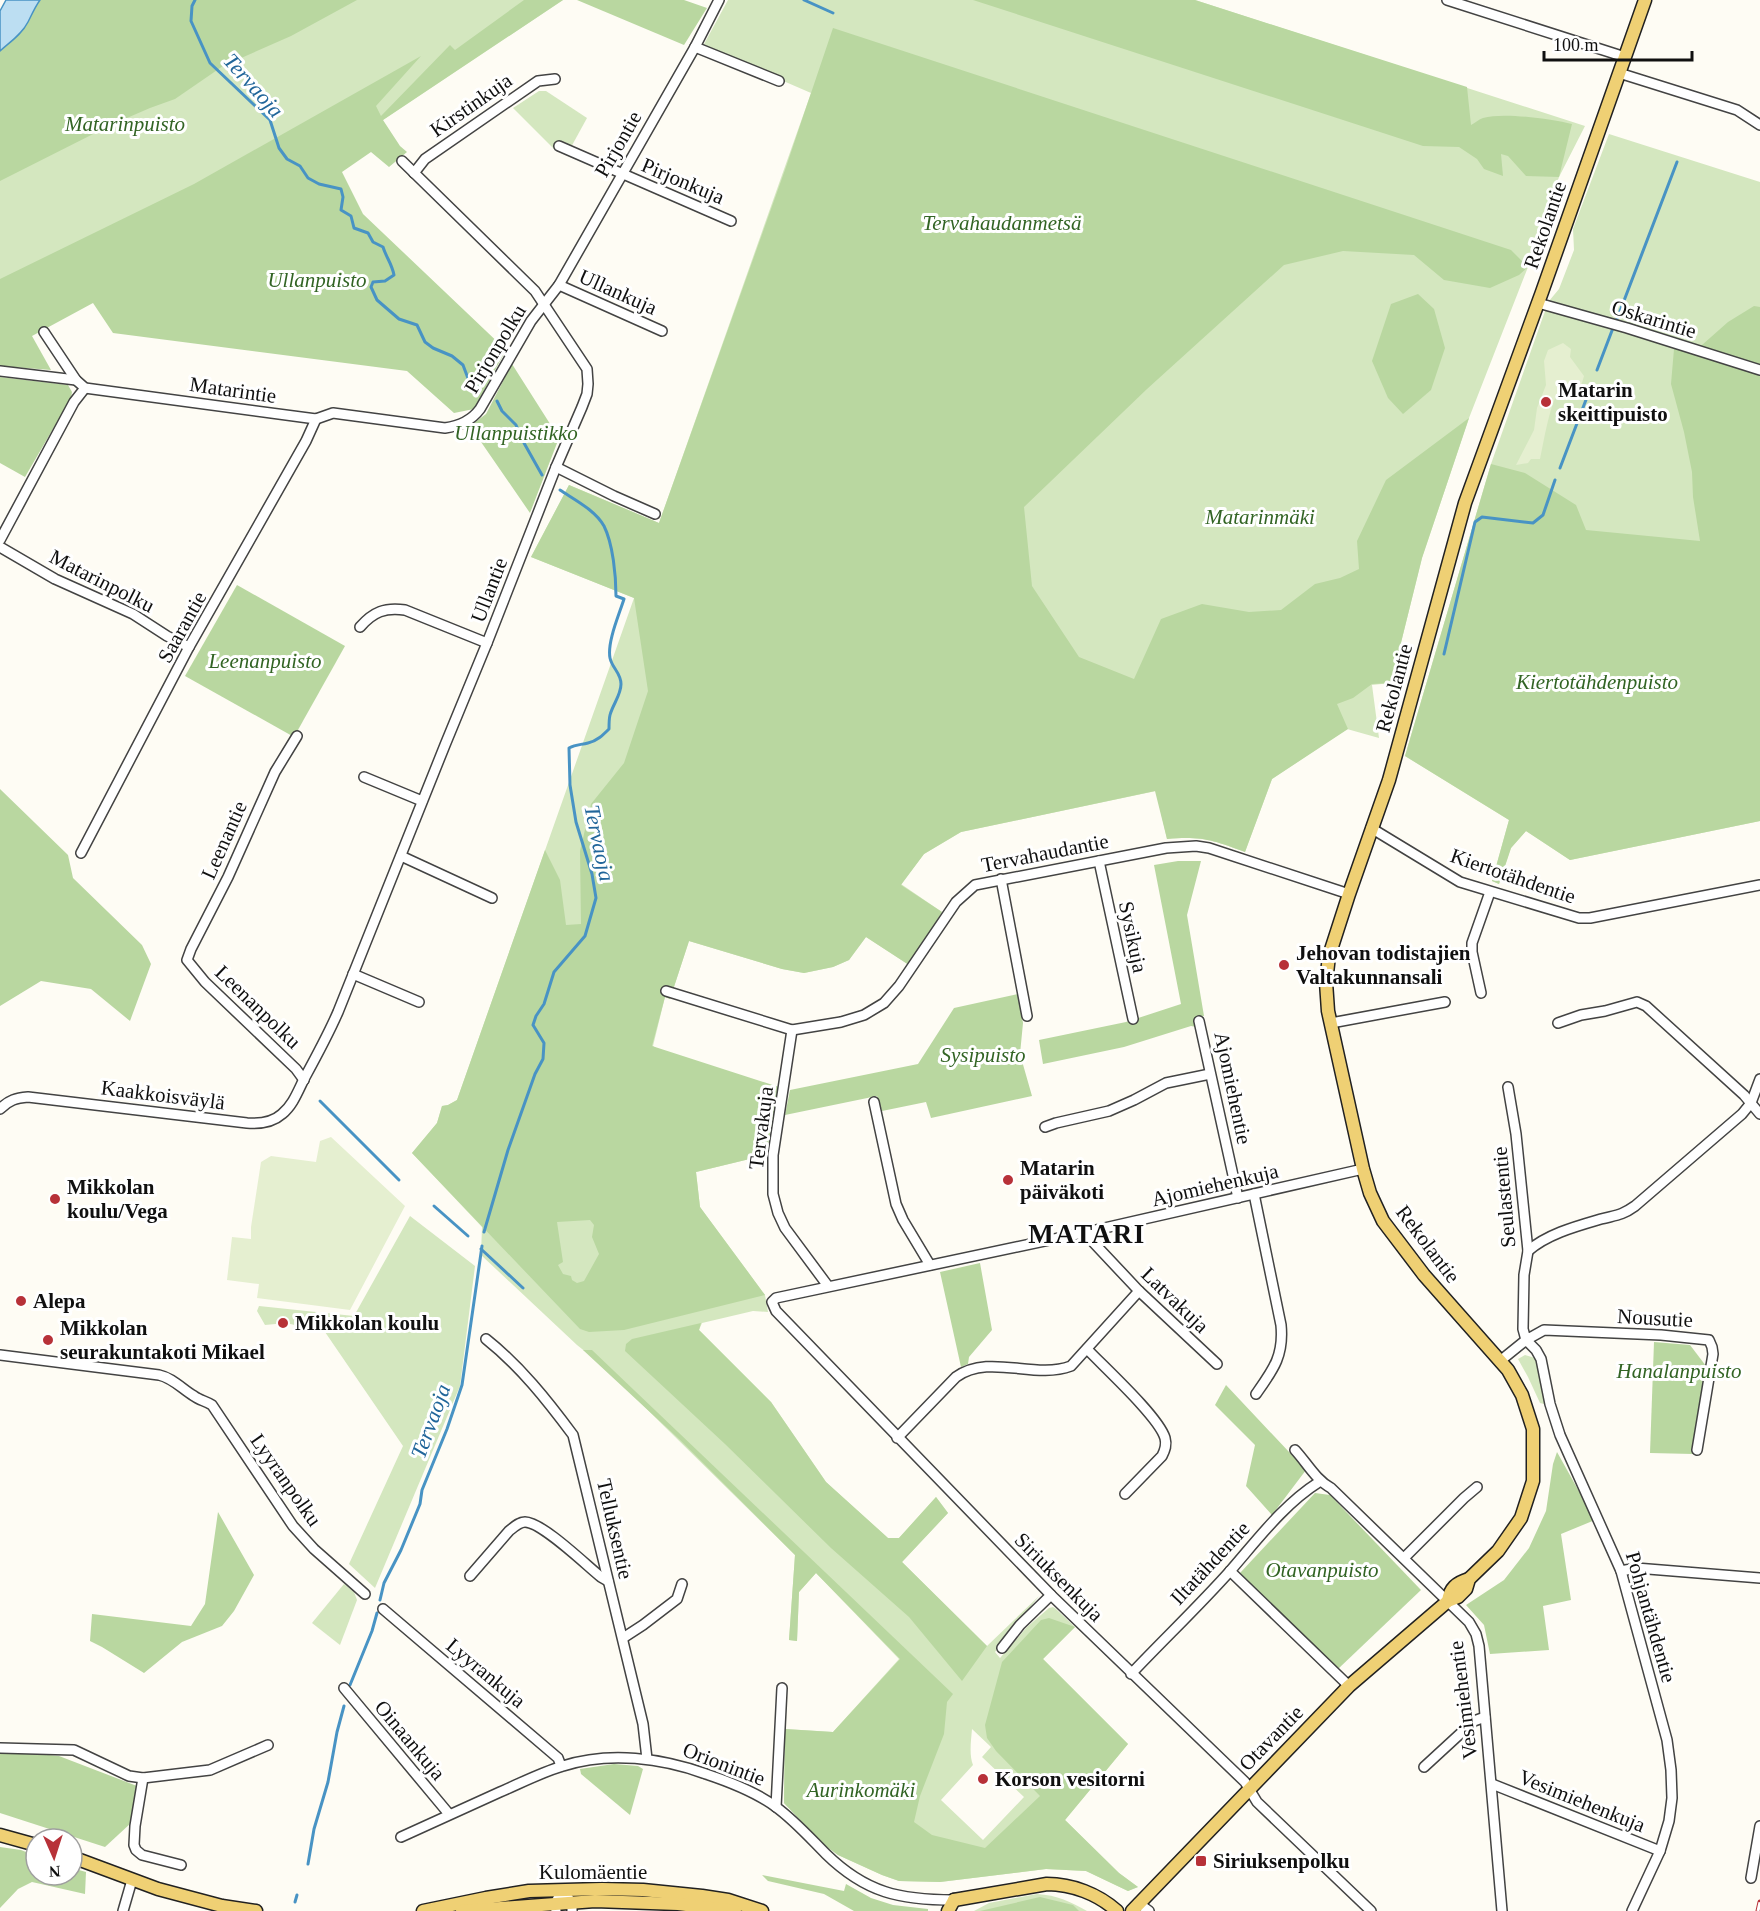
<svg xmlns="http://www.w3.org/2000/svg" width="1760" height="1911" font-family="'Times New Roman',serif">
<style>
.green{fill:#d4e7bf;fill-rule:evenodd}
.forest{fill:#b9d7a0;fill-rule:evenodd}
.pitch{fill:#e5efd0}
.water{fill:#bcdef2;stroke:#4893c4;stroke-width:1.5}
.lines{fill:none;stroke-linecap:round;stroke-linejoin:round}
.stream{stroke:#4893c4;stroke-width:3}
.minor-casing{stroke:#434343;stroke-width:12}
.major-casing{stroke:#212121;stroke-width:15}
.minor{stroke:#fff;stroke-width:9}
.major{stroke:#efd074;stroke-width:12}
.rail-casing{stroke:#b73138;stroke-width:5}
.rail{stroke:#fff;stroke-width:3;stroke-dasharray:9;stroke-linecap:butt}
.poi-dot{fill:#b73138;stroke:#fff;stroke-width:2}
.labels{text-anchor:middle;stroke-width:6;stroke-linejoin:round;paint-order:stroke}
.street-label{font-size:21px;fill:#101010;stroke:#fff}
.park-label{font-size:21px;font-style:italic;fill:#326424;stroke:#fff}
.poi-label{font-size:21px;font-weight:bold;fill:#101010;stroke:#fff;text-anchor:start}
.water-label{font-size:22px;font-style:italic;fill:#21669a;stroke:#fff}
.district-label{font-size:27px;font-weight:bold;letter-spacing:1.5px;fill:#101010;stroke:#fff}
</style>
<rect width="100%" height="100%" fill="#fefcf4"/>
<g class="green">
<path d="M40 0H563L383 120 0 322V51L15 38Z"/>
<path d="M728 0H1195L1585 126 1559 177 1528 267 1469 418 1422 558 1391 683 1372 685 1379 738 1347 729 1272 779 1245 852C1213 840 1201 836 1167 839L1156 791 961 832 924 854 901 884 942 912 909 965 866 937 849 960 833 967 804 973 782 969 689 941 670 999 665 997 653 1046 772 1122 766 1155 696 1172 700 1207 765 1295 768 1312 753 1311 702 1323 699 1330 771 1402 826 1482 888 1538H899L936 1497 948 1513 902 1562 987 1646 1039 1596 995 1652 1000 1658 1027 1627 1049 1608 1053 1607 1056 1609 1075 1627 1043 1659 1128 1744 1065 1820 1119 1873 1138 1887 1128 1891 1086 1871 1046 1869 940 1882 899 1881 882 1875 838 1855 823 1844 784 1803 785 1729 833 1732 899 1659 816 1573 799 1592 797 1641 789 1640 795 1555 602 1365 577 1345 481 1255 482 1227 412 1153 437 1123 442 1106 448 1105 457 1100 634 598 531 557 569 485 659 523 811 93 703 46ZM972 1729 991 1747 982 1757 1024 1797 983 1840 941 1800 973 1765C969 1755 971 1741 972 1729Z"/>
<path d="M539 91H546L587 118 570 149H554L513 108Z"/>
<path d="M1609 134 1760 182V821L1570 860 1526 831 1511 848 1499 884 1492 881 1509 820 1405 756 1491 464 1544 314 1549 301 1559 289 1574 250 1573 229Z"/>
<path d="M410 1216 475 1266 460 1386 375 1588 349 1564 403 1446 325 1332 286 1323 265 1325 257 1311 259 1306 354 1316Z"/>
<path d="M1525 1355 1535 1358 1539 1367 1545 1403 1544 1404 1540 1403 1528 1377 1518 1359Z"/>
<path d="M344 1584 354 1592 357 1600 340 1645 312 1623Z"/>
<path d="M1037 1894C1057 1895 1071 1902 1087 1911H974L989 1903Z"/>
</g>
<g class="forest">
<path d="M40 0H357L291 36 223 66 175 99 150 108 113 124 0 181V51C10 42 22 34 28 22 32 14 35 7 40 0Z"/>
<path d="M524 0H563L383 120 400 146 407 152 389 167 371 152 342 172 363 214 506 350 474 409 454 413 407 371 113 333 93 303 32 336 51 370 0 366V279L194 184 421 56 376 106 381 116 450 45 455 50Z"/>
<path d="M577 0H684L707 8 684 45Z"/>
<path d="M973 0H1195L1467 87 1471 125C1475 123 1479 119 1483 118 1504 112 1550 119 1572 124L1559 177 1526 176 1508 156 1501 154 1503 176 1484 169 1477 159 1459 147 1423 146Z"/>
<path d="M833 28 1511 250 1528 267 1519 275 1490 288 1444 280 1414 255 1343 251 1284 265 1147 389 1024 507 1032 586 1079 657 1134 679 1161 619 1202 604 1249 612 1281 610 1315 584 1340 578 1359 569 1357 541 1386 480 1469 418 1422 558 1391 683 1372 684 1353 698 1337 704 1348 729 1272 779 1245 852C1213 840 1201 836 1167 839L1155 791 961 832 924 854 901 885 942 912 909 965 866 937 849 960 833 967 804 973 782 969 689 941 670 999 665 997 652 1046 779 1087 766 1155 696 1172 700 1207 765 1295 624 1330 589 1332 580 1329 412 1153 437 1123 442 1106 448 1105 457 1100 545 850 560 880 566 925 581 924 580 851 591 804 624 763 648 691 634 598 531 557 569 485 659 523 786 167ZM590 1220 594 1225 592 1237 599 1254 584 1281 577 1283 572 1280 571 1276 563 1274 558 1265 563 1262 557 1222Z"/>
<path d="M1418 294 1434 309 1445 348 1431 390 1403 414 1388 398 1372 361 1391 304Z"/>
<path d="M1754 306 1760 307V821L1570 860 1526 831 1511 848 1499 884 1492 881 1509 820 1405 756 1491 464 1525 473 1576 505 1586 530 1700 541 1693 497 1692 472 1684 432 1671 384 1674 349 1702 345 1728 322Z"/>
<path d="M512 364 559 438 530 513 470 426 486 414Z"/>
<path d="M0 377 68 385 72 392 71 398 25 477 0 463Z"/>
<path d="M237 585 345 646 294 737 185 676Z"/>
<path d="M0 789 68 855 73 878 142 945 151 964 130 1021 91 989 41 981 0 1006Z"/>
<path d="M1178 861H1201L1187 915 1204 1016 1194 1018 1196 1027 1191 1026 1124 1047 1043 1064 1039 1040 1126 1022 1181 1004 1154 865Z"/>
<path d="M1018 994 1023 1023 1020 1054 1032 1096 931 1118 926 1102 882 1111 877 1096 785 1115 790 1090 918 1064 954 1008Z"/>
<path d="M980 1263 992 1330 969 1357 968 1364 961 1367 940 1272Z"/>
<path d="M701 1323 699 1330 771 1402 826 1482 888 1538H899L936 1497 948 1513 902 1562 987 1646 962 1681 909 1617 831 1548 725 1444 625 1351 626 1344 632 1339Z"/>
<path d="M1654 1342 1690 1345 1706 1366 1693 1454 1650 1453Z"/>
<path d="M583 1350H592L953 1694 947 1702 944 1734 920 1796 914 1822 932 1835 985 1848 1040 1796 996 1751 987 1738 985 1725 1002 1662 1041 1620 1049 1618 1075 1627 1043 1659 1128 1744 1065 1820 1119 1873 1138 1887 1128 1891 1086 1871 1046 1869 940 1882 899 1881 882 1875 838 1855 823 1844 784 1803 785 1729 833 1732 900 1659 816 1573 799 1592 797 1641 789 1640 795 1555 679 1439Z"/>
<path d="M1226 1385 1306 1470 1272 1515 1246 1486 1255 1445 1215 1405Z"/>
<path d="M1557 1452 1595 1520 1561 1534 1571 1600 1543 1606 1549 1650 1490 1654 1484 1625 1466 1605 1504 1580 1529 1548 1546 1511 1553 1464Z"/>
<path d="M1315 1493 1330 1495 1421 1590 1338 1669 1240 1573Z"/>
<path d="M218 1512 254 1575 234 1611 222 1626 182 1642 144 1673 102 1647 90 1641 92 1614 191 1626 205 1604Z"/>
<path d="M0 1753H29L59 1756 137 1786 131 1823 105 1847 0 1813Z"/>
<path d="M614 1764 638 1766 643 1769 630 1815 581 1774 580 1769Z"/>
<path d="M0 1847 21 1850 36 1856V1875H72V1868L86 1872 85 1894 32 1882 18 1889 0 1908Z"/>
<path d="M762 1875 844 1891 846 1884 871 1898 893 1905 928 1909V1911H854L824 1894 768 1881Z"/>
<path d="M1040 1897 1073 1905 1079 1911H980Z"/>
</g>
<g class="pitch">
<path d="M1563 343 1571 349 1570 357 1584 376 1581 386 1574 391 1570 389C1567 389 1564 389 1561 390 1551 395 1543 446 1540 459H1531L1528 463 1516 465 1534 430 1537 408 1546 385 1544 361 1548 350Z"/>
<path d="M331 1137 405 1206 350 1310 257 1298 259 1284 227 1280 232 1237 251 1239V1227L261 1162 271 1156 316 1162 320 1141Z"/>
</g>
<path class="water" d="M6 0H40C35 7 32 14 28 22 22 34 10 42 0 51V11Z"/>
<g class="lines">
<g class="stream">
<path d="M195 0 192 6 191 21 210 63 270 120 279 148 287 159 300 166 308 178 319 184 341 189 343 197 341 210 351 216 354 228 368 233 373 242 383 247C386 257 392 264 394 275L385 281 373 282 371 287 377 300 399 319 417 325 425 342 433 348 452 356 463 365 469 381 480 389"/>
<path d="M804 0 833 13"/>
<path d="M1617 319 1677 162"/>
<path d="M1597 370 1613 328"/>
<path d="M497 401 502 411 516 425 524 443 542 475"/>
<path d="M1560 468 1592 384"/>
<path d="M1444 654 1475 522 1482 517 1533 523 1543 515 1555 480"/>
<path d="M320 1101 399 1180"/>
<path d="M434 1206 468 1236"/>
<path d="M484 1232 508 1150 535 1074 543 1059 544 1043 533 1025 536 1016 544 1004 554 972 585 936 596 898 592 874 576 822 570 785 569 748C576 744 581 745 588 743 597 741 603 735 609 729 609 724 609 719 610 715 613 704 621 695 621 684 621 673 612 668 610 658 607 642 619 615 624 599L616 596C616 576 613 544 604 526 595 510 575 500 560 490"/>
<path d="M481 1249 523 1288"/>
<path d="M380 1600 384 1583 401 1550 420 1504 422 1490 447 1429 462 1385 482 1246"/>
<path d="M350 1685 372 1631 377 1613"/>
<path d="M308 1864 314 1829 328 1782 337 1732 344 1706"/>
<path d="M295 1902 297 1895"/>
</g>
<g class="minor-casing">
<g id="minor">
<path d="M1447 0 1625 57"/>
<path d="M695 47 779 81"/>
<path d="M1619 73 1737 110 1760 125"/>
<path d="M559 146 731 221"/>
<path d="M414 173 425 159 538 81 555 79"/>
<path d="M559 285 662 331"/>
<path d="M1538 303 1627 328 1760 370"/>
<path d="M44 332 76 380 85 388 316 419 333 413 445 428C460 426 471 421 480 409L531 321 559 285 695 47 719 0"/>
<path d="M0 371 76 380"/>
<path d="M556 467 614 496 655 514"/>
<path d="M0 540 74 402 85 388"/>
<path d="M0 547 55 579 133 614 167 636 189 647"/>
<path d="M360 627C373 612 385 607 405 610L487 643"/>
<path d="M297 736 275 772 228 877 191 949 187 960 205 982 296 1069 304 1080"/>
<path d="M364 777 422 801"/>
<path d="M1371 828 1460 882 1579 918H1590L1760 885"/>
<path d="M81 853 189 647 306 441 316 419"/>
<path d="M401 856 492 898"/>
<path d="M1099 861 1133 1019"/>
<path d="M1001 879 1027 1016"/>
<path d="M353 974 419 1002"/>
<path d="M666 991 792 1030 841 1022 864 1015 884 1003 899 986 956 902 975 885 1166 848 1196 846 1209 848 1349 894"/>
<path d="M1481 993 1472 952V943L1490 892"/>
<path d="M1199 1021 1238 1198"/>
<path d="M1331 1023 1445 1002"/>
<path d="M1558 1023 1581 1015 1605 1011 1637 1002 1646 1006 1744 1095 1760 1114"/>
<path d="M792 1030 773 1155V1194L778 1213 785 1228 828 1286"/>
<path d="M1508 1087 1516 1134 1528 1251 1524 1275 1523 1329 1526 1340 1544 1330 1661 1335 1709 1340 1712 1347 1713 1354 1697 1450"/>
<path d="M874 1102 896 1204 903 1220 930 1265"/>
<path d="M0 1109C9 1100 16 1098 28 1097L247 1123C260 1124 272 1123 282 1114 293 1105 298 1091 304 1079 316 1057 328 1035 338 1012L445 745 487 643 556 467 582 407 587 394 588 384 587 369 535 291 402 161"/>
<path d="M1045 1127 1056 1123 1109 1111 1134 1100 1166 1083 1210 1074"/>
<path d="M1363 1169 1087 1232 776 1298 772 1302 776 1311 1051 1595 1245 1782 1257 1802 1371 1911"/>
<path d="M1254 1194 1281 1325C1284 1356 1273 1370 1256 1394"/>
<path d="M1087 1232 1092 1241 1139 1291 1217 1364"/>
<path d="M1528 1251C1547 1234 1577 1226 1601 1219 1616 1215 1621 1216 1635 1206L1742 1114 1751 1103 1760 1079"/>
<path d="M486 1339C520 1366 547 1400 573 1435L643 1724 647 1759"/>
<path d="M1087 1349C1104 1367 1159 1417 1165 1438 1167 1445 1165 1450 1162 1456L1125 1494"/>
<path d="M0 1355 159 1375C173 1378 182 1389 194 1396 199 1400 206 1401 212 1405L293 1526 314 1549 365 1594"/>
<path d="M1500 1361 1526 1340 1536 1350 1541 1359 1550 1404 1560 1435 1621 1571 1667 1740 1671 1770 1672 1798 1669 1821 1660 1851 1632 1911"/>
<path d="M897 1438 956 1377C990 1353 1034 1380 1071 1366L1139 1291"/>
<path d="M1295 1450C1307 1463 1316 1480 1331 1488L1469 1622 1476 1634 1479 1646 1502 1911"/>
<path d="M1404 1558 1464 1498 1477 1487"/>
<path d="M1230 1571 1349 1686"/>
<path d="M1621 1571 1636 1568 1760 1578"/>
<path d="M470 1576 509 1531C514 1527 519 1522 525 1522 542 1522 586 1565 601 1577L608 1581"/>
<path d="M383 1609 558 1758 561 1766"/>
<path d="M623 1638 643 1625 677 1599 682 1584"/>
<path d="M1002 1648 1020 1625 1051 1595"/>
<path d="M1131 1674C1164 1639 1199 1606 1231 1570 1258 1539 1284 1504 1319 1482"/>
<path d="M344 1688 449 1814"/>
<path d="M0 1748 74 1750 129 1776 143 1778 210 1770 268 1745"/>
<path d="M1424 1767 1474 1721 1485 1717"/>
<path d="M143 1778 135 1826 134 1845 136 1850 142 1855 181 1865"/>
<path d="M1492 1784 1660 1851"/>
<path d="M776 1807 782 1688"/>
<path d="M401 1837C434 1822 467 1807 500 1792 521 1783 542 1772 563 1766 609 1751 662 1758 706 1774 730 1782 756 1792 776 1807 794 1820 810 1838 826 1854 866 1893 900 1900 954 1900"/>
<path d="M1751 1878 1760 1826"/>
<path d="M1138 1903 1149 1911"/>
<path d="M123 1911 132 1880"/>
<path d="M556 1911 555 1904 562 1890 572 1903V1911"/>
</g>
</g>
<g class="major-casing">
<g id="major">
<path d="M1448 1601C1450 1588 1456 1583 1469 1579"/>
<path d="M0 1835 36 1845"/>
<path d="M72 1857 158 1889 222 1906 256 1911"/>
<path d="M954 1900 1047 1884C1072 1884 1098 1894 1117 1911"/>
<path d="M423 1911 486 1898 529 1891 602 1889 643 1890 702 1896 728 1900 762 1911"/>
<path d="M462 1911 595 1901 678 1904 735 1911"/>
<path d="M948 1911 954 1900"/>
<path d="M1132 1911 1349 1686 1448 1601 1458 1597 1466 1589 1469 1579 1498 1551 1521 1518 1533 1481V1429L1522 1395 1508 1370 1424 1275 1383 1221 1370 1193 1363 1169 1328 1011 1326 982 1329 956 1349 894 1389 780 1465 503 1542 292 1645 0"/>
</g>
</g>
<use href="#minor" class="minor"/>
<use href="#major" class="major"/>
<g class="rail-casing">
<path id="rail" d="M1758 1911 1760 1902"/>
</g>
<use href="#rail" class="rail"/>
</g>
<g class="poi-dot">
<circle cx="1546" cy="402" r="6"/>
<circle cx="1284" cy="965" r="6"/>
<circle cx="1008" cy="1180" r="6"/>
<circle cx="55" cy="1199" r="6"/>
<circle cx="21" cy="1301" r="6"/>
<circle cx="283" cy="1323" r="6"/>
<circle cx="48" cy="1340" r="6"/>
<circle cx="983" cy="1779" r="6"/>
<rect x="1195" y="1855" width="12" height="12" rx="3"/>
</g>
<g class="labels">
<g class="street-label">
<text transform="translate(471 105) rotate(-35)" y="7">Kirstinkuja</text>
<text transform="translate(618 144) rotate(-60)" y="7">Pirjontie</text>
<text transform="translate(683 181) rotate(23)" y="7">Pirjonkuja</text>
<text transform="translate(1545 225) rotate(-71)" y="7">Rekolantie</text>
<text transform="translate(618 292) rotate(24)" y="7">Ullankuja</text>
<text transform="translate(1654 319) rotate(17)" y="7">Oskarintie</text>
<text transform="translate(495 349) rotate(-59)" y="7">Pirjonpolku</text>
<text transform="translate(233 390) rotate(8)" y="7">Matarintie</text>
<text transform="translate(102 581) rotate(27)" y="7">Matarinpolku</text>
<text transform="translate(489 590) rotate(-69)" y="7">Ullantie</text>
<text transform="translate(182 627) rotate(-61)" y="7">Saarantie</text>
<text transform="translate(1394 688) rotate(-75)" y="7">Rekolantie</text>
<text transform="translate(224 840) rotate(-66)" y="7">Leenantie</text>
<text transform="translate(1045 853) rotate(-11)" y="7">Tervahaudantie</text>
<text transform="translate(1513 876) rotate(19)" y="7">Kiertotähdentie</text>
<text transform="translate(1133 937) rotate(78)" y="7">Sysikuja</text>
<text transform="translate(258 1007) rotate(44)" y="7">Leenanpolku</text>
<text transform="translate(1233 1088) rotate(78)" y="7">Ajomiehentie</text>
<text transform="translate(163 1095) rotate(7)" y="7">Kaakkoisväylä</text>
<text transform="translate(761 1128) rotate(-83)" y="7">Tervakuja</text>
<text transform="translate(1215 1185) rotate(-13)" y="7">Ajomiehenkuja</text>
<text transform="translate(1504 1197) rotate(-95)" y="7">Seulastentie</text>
<text transform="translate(1428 1244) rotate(53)" y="7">Rekolantie</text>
<text transform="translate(1175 1300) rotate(44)" y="7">Latvakuja</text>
<text transform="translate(1655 1318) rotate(3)" y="7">Nousutie</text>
<text transform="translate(286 1480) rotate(55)" y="7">Lyyranpolku</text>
<text transform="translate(615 1529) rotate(77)" y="7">Telluksentie</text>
<text transform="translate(1210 1563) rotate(-47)" y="7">Iltatähdentie</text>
<text transform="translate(1059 1577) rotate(45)" y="7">Siriuksenkuja</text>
<text transform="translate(1651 1617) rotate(74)" y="7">Pohjantähdentie</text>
<text transform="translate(486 1673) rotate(40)" y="7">Lyyrankuja</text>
<text transform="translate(1463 1700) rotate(-97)" y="7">Vesimiehentie</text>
<text transform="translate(1271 1738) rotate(-46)" y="7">Otavantie</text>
<text transform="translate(410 1740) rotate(50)" y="7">Oinaankuja</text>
<text transform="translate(724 1764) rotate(21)" y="7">Orionintie</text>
<text transform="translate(1582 1801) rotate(22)" y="7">Vesimiehenkuja</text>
<text x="593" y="1879">Kulomäentie</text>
</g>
<g class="park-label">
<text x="125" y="131">Matarinpuisto</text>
<text x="1002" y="230">Tervahaudanmetsä</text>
<text x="317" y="287">Ullanpuisto</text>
<text x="516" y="440">Ullanpuistikko</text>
<text x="1260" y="524">Matarinmäki</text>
<text x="265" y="668">Leenanpuisto</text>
<text x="1597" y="689">Kiertotähdenpuisto</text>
<text x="983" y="1062">Sysipuisto</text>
<text x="1679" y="1378">Hanalanpuisto</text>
<text x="1322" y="1577">Otavanpuisto</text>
<text x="861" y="1797">Aurinkomäki</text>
</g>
<g class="poi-label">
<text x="1558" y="397">Matarin<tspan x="1558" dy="24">skeittipuisto</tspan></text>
<text x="1296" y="960">Jehovan todistajien<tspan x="1296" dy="24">Valtakunnansali</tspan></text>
<text x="1020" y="1175">Matarin<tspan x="1020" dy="24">päiväkoti</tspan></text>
<text x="67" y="1194">Mikkolan<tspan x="67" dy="24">koulu/Vega</tspan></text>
<text x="33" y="1308">Alepa</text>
<text x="295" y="1330">Mikkolan koulu</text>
<text x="60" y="1335">Mikkolan<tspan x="60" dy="24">seurakuntakoti Mikael</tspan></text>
<text x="995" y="1786">Korson vesitorni</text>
<text x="1213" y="1868">Siriuksenpolku</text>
</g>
<g class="water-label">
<text transform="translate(254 85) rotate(48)" y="8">Tervaoja</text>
<text transform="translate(600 843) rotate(78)" y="8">Tervaoja</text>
<text transform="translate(430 1421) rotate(-70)" y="8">Tervaoja</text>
</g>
<g class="district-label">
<text x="1087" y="1243">MATARI</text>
</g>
</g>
<g transform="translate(54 1857) rotate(177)"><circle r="28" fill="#ffffff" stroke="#9f9f9f" stroke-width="1.5"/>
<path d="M0-4.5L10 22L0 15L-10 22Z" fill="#b73138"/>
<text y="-9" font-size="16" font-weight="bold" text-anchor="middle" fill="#101010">N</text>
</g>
<path d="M1544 51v9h148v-9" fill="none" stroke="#101010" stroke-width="3"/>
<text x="1553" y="51" font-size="18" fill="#101010" stroke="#ffffff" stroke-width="4.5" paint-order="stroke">100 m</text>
</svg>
